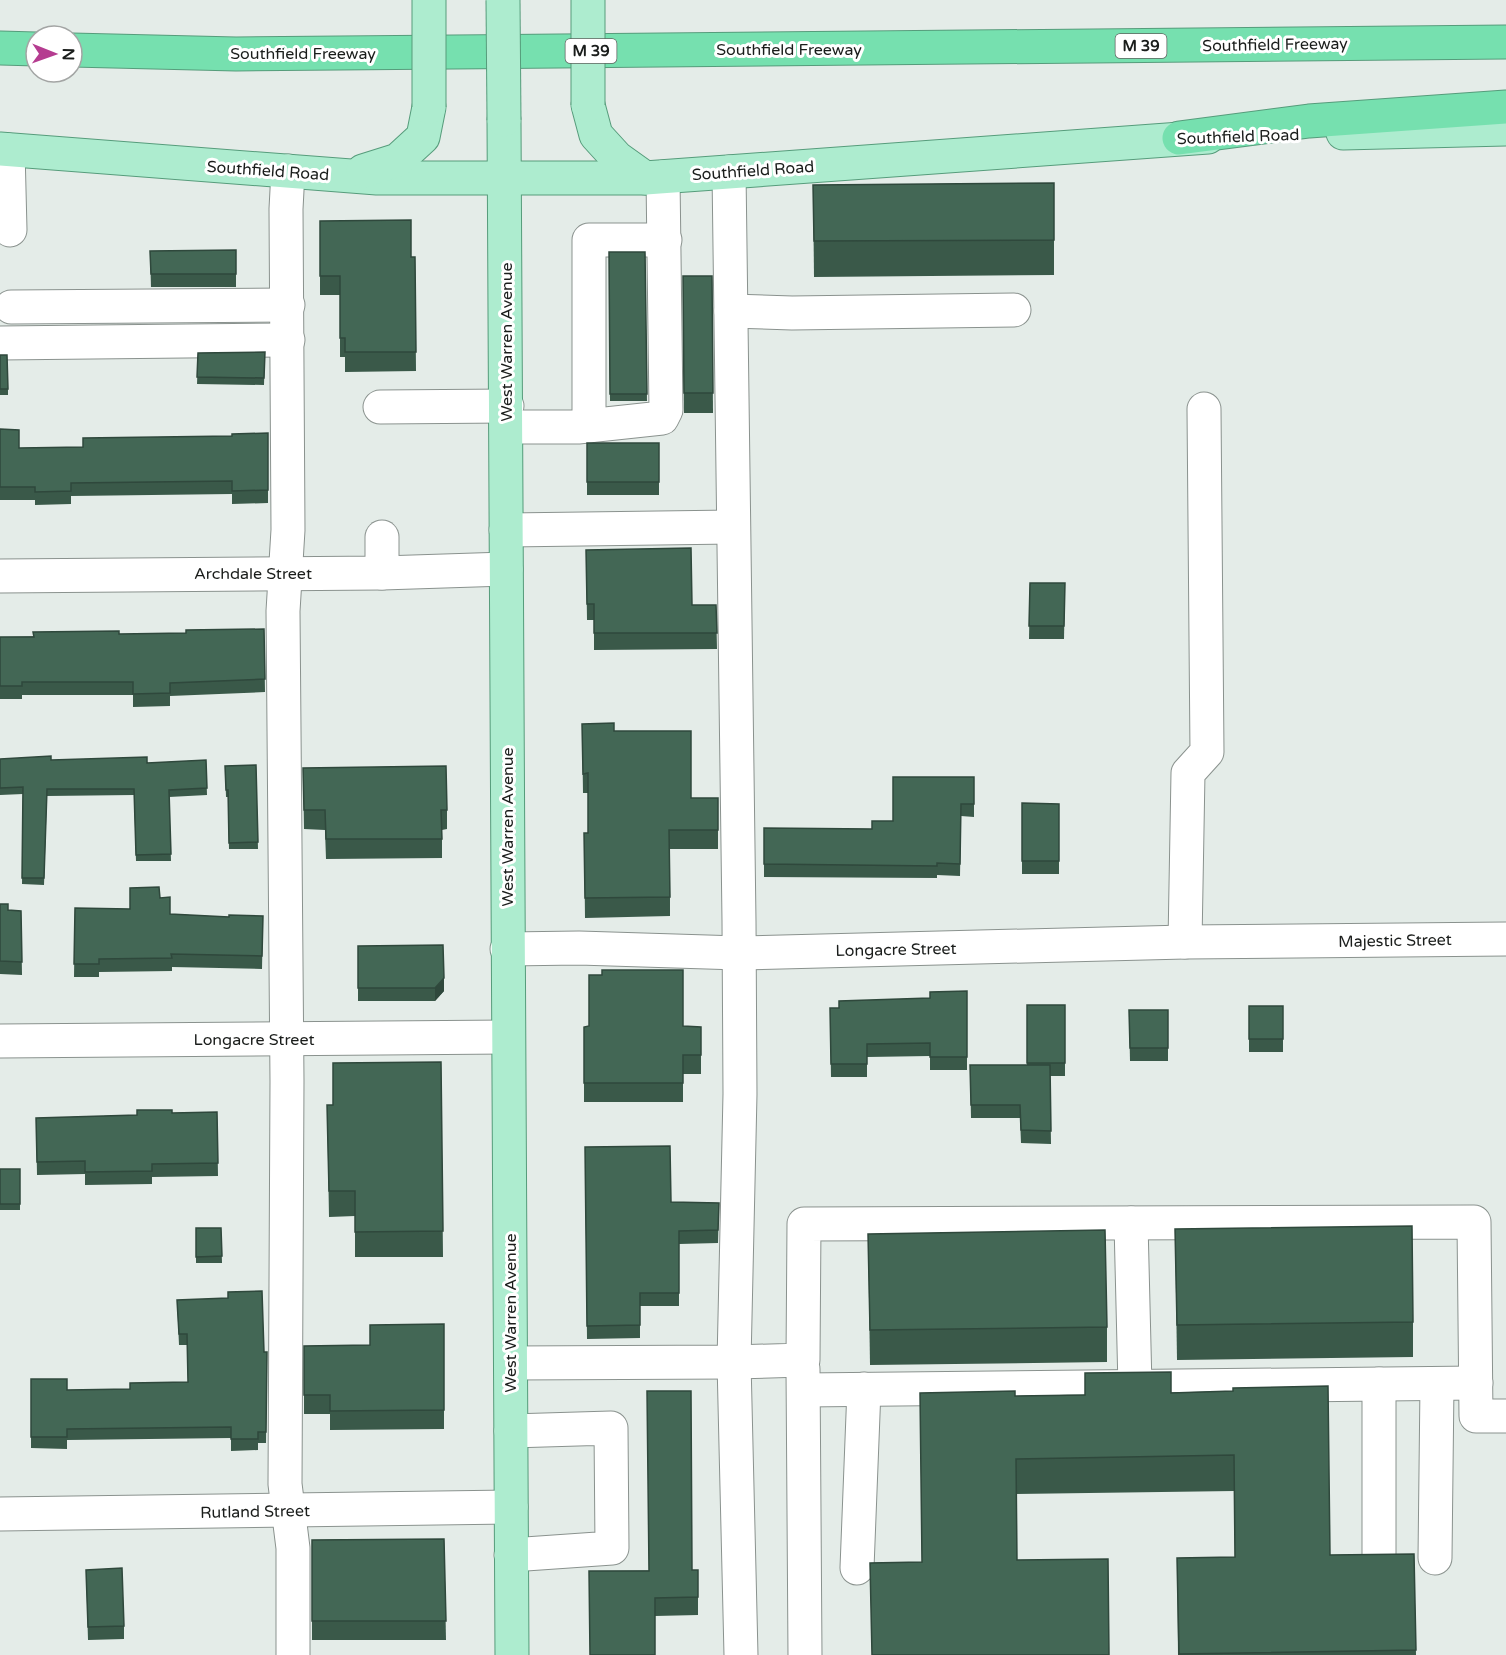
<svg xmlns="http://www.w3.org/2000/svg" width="1506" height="1655" font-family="'Varela Round',sans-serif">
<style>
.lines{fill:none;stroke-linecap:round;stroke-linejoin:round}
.minor-casing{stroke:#8a928e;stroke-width:35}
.major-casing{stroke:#569c7b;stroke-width:35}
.highway-casing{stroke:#569c7b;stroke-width:35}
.minor{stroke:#fff;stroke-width:33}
.major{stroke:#adeccf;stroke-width:33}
.highway{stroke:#76e0af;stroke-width:33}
.major-bridge-casing{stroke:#569c7b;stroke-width:35;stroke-linecap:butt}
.major-bridge{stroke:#adeccf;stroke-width:33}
.wall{fill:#3a5949}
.shaded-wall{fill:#2f483c}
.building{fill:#436755;stroke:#2f483c;stroke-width:1.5}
.labels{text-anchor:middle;stroke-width:6;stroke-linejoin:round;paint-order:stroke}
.shield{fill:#fff;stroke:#5f615f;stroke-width:1.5}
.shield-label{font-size:15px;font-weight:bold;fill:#1a1d1b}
.street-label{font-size:16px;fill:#1a1d1b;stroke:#fff}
</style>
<rect width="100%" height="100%" fill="#e4ece8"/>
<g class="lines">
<g class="minor-casing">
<g id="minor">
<path d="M8 150 10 230"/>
<path d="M288 171 286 209 288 530 283 611 287 1081 285 1484 293 1548V1655"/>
<path d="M729 172 739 921 740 1094 734 1362 741 1655"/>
<path d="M11 307 288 305"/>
<path d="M731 311 792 313 1014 310"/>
<path d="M0 343 288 340"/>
<path d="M380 407 507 406"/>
<path d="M589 426V240H665"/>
<path d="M507 427H578L662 418 666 410 663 177"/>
<path d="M506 530 733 527"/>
<path d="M382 573V537"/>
<path d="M0 576 382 573 506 569"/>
<path d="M1185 942 1188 773 1207 752 1204 409"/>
<path d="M507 949 579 948 739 953 1185 942 1506 939"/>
<path d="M0 1041 508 1037"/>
<path d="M1131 1223 1135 1387"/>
<path d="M511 1363 734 1362 803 1360 804 1224 1474 1222 1476 1416H1506"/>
<path d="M803 1369 805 1655"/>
<path d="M1379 1384V1557"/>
<path d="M804 1390 1476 1383"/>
<path d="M0 1514 511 1507"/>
<path d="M511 1555 612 1548 611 1428 511 1431"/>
<path d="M1435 1558 1437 1384"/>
<path d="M857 1568 864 1389"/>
</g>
</g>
<g class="major-casing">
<g id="major">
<path d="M588 105 596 135 617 158 645 178"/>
<path d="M504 120 512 1655"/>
<path d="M1343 133 1506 129"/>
<path d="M0 149 377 178H645L1208 137"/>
<path d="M363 171 398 160 423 137 429 107"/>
</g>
</g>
<g class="highway-casing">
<g id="highway">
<path d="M0 48 36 49"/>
<path d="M72 50 236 54 1506 42"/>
<path d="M1179 138 1309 121 1506 107"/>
</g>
</g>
<use href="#minor" class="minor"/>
<use href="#major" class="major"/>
<use href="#highway" class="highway"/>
<g class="major-bridge-casing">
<g id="major-bridge">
<path d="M503 0 504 120"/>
<path d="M588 0V105"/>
<path d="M429 107V0"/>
</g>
</g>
<use href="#major-bridge" class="major-bridge"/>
</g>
<g class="wall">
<path d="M1054 183V275L814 277 813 185Z"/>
<path d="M320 221 411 257H415L416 371 345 372V357H340V295H320Z"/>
<path d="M236 250V287H151L150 251Z"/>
<path d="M609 252H645L647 401H610Z"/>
<path d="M683 276H712L713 413H684Z"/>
<path d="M265 352 264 385 197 384 198 353Z"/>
<path d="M0 355 8 389V395H0Z"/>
<path d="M0 429 19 448 83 447 268 433V503L232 504V494L71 496V504L35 505V500H0Z"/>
<rect x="587" y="443" width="72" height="52"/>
<path d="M586 550 692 605H716L717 649 594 650V620H587Z"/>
<path d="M1030 583H1065L1064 639H1029Z"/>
<path d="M264 629 265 692 170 696V706L133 707V695H22V699H0V637L186 633Z"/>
<path d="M582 724 614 731 691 798H718V849H670V916L585 918 584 833H588V793H583Z"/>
<path d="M0 759 147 763 206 760 207 795 169 797 171 861H136L134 795 47 796 44 885 22 884 23 794 0 795Z"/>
<path d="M256 765 258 849H229L228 797H226L225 766Z"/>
<path d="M303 768 447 810V829L442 830V858L326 859 325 830 304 829Z"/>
<path d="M974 777V817L961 816 960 876 937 875V878L764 877V828L872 829 893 821Z"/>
<path d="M1022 803 1059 804V874H1022Z"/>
<path d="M160 898 170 914 229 917 263 916 262 969 172 967V971L99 972V977H74L75 908 130 909Z"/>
<path d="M0 904 8 910 21 911 22 975 0 974Z"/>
<path d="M358 946 444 991 435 1001H358Z"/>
<path d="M967 991V1070H930V1056L867 1057V1077H831L830 1008H839L930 998Z"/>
<path d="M1027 1005H1065V1076H1050L1051 1144 1021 1143 1020 1118H971L970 1065H1027Z"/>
<rect x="1249" y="1006" width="34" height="46"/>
<path d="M1129 1010H1168V1061H1130Z"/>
<path d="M584 1027H701V1074H683V1102H584Z"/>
<path d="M441 1062 443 1257H355V1216L329 1217 327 1105H333Z"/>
<path d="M217 1112 218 1176 152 1177V1184L85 1185V1174L37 1175 36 1118 137 1115 172 1113Z"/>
<path d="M585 1147 671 1202 719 1203 718 1243 679 1244V1306H640V1338L587 1339Z"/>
<rect x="0" y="1169" width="20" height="41"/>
<path d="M221 1228 222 1263H196V1229Z"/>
<path d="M1175 1229 1413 1322V1357L1177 1360Z"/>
<path d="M868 1234 1107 1327V1362L870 1365Z"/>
<path d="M177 1300 264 1352H267L266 1443H258V1450L231 1451V1438L67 1440V1449L31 1448V1379L67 1390 130 1389 188 1382 187 1345H179Z"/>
<path d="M444 1324V1429L330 1430V1414H304V1346L370 1345Z"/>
<path d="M1233 1391 1330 1555 1414 1554 1416 1655H1178L1177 1558 1235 1557 1234 1491 1016 1494 1017 1560 1109 1655H872L870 1563 922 1562 920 1393 1015 1396Z"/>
<path d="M444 1539 446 1640H312V1540Z"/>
<path d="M86 1570 124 1626V1639L88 1640Z"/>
<path d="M698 1570V1615L655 1616 589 1571Z"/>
</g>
<path class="shaded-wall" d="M444 978V991L435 1001V988Z"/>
<g class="building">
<path d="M1054 183V240L814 241 813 185Z"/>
<path d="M411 220V257H415L416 352H345V338H340V276H320V221Z"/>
<path d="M236 250V274H151L150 251Z"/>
<path d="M609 252H645L647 394H610Z"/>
<path d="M683 276H712L713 393H684Z"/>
<path d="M265 352 264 378 197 377 198 353Z"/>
<path d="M0 355H7L8 389H0Z"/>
<path d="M0 429 19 430V448L83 447V438L232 436V434L268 433V490L232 491V481L71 483V491L35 492V487H0Z"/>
<rect x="587" y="443" width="72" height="39"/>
<path d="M691 548 692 605H716L717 633H594V604H587L586 550Z"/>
<path d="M1030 583H1065L1064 626H1029Z"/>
<path d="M264 629 265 679 170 683V693L133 694V682H22V686H0V637H34L33 632 119 631V634L186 633V630Z"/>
<path d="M614 723V731H691V798H718V830H669L670 897 585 898 584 833H588V773L583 774 582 724Z"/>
<path d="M51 756V760L147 757V763L206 760 207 788 169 790 171 854 136 855 134 789H47L44 878H22L23 787 0 788V759Z"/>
<path d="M256 765 258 842 229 843 228 790H226L225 766Z"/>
<path d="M446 766 447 810H441L442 839H326L325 810H304L303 768Z"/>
<path d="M893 777H974V804H961L960 864 937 863V866L764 864V828L872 829V821H893Z"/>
<path d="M1022 803 1059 804V861H1022Z"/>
<path d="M159 887 160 898 170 897V914L229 917V915L263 916 262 956 171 954 172 958 99 959V964H74L75 908 130 909V888Z"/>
<path d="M0 904H8V910L21 911 22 962 0 961Z"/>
<path d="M443 945 444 978 435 988H358V946Z"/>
<path d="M602 970H683V1026L701 1027V1055H683V1083H584V1027L589 1026V975H602Z"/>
<path d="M967 991V1057H930V1043L867 1044V1064H831L830 1008H839V1001L930 998V992Z"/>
<rect x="1027" y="1005" width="38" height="58"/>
<rect x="1249" y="1006" width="34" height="33"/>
<path d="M1129 1010H1168V1048H1130Z"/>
<path d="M441 1062 443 1231 355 1232V1191H329L327 1105H333V1063Z"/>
<path d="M970 1065H1050L1051 1131 1021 1130 1020 1105H971Z"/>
<path d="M137 1110H172V1113L217 1112 218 1163 152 1164V1171L85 1172V1161L37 1162 36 1118 137 1115Z"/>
<path d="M670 1146 671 1202 719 1203 718 1230 679 1231V1293H640V1325L587 1326 585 1147Z"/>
<rect x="0" y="1169" width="20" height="35"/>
<path d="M1412 1226 1413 1322 1177 1325 1175 1229Z"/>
<path d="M196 1228H221L222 1256 196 1257Z"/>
<path d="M1105 1230 1107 1327 870 1330 868 1234Z"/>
<path d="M262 1291 264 1352H267L266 1432H258V1439H231V1427L67 1429V1437H31V1379H67V1390L130 1389V1383L188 1382 187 1334H179L177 1300 228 1298V1292Z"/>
<path d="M444 1324V1410L330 1411V1395H304V1346L370 1345V1325Z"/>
<path d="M1171 1372V1393L1233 1391V1388L1328 1386 1330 1555 1414 1554 1416 1650 1179 1654 1177 1558 1235 1557 1234 1455 1016 1459 1017 1560 1108 1559 1109 1655H872L870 1563 922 1562 920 1393 1015 1391V1396L1085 1395V1373Z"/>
<path d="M647 1391H691L692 1570H698V1597L655 1598V1655H590L589 1571H649Z"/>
<path d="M444 1539 446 1621H312V1540Z"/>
<path d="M122 1568 124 1626 88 1627 86 1570Z"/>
</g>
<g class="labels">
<g class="shield">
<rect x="1115.5" y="34" width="51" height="24" rx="4.5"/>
<rect x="565.5" y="39" width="51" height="24" rx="4.5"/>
</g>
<g class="shield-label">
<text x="1141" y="51">M 39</text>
<text x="591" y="56">M 39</text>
</g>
<g class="street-label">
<text transform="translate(1275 44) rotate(-1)" y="6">Southfield Freeway</text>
<text x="789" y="55">Southfield Freeway</text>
<text x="303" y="59">Southfield Freeway</text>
<text transform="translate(1238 136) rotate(-2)" y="6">Southfield Road</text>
<text transform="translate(268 170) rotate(4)" y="6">Southfield Road</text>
<text transform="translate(753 170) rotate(-4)" y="6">Southfield Road</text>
<text transform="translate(506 342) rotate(-90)" y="6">West Warren Avenue</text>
<text x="253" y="579">Archdale Street</text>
<text transform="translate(507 827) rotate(-90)" y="6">West Warren Avenue</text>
<text transform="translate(1395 940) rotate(-1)" y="6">Majestic Street</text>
<text transform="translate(896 949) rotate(-1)" y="6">Longacre Street</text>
<text x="254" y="1045">Longacre Street</text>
<text transform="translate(510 1313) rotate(-90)" y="6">West Warren Avenue</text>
<text transform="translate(255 1511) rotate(-1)" y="6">Rutland Street</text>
</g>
</g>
<g transform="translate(54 54) rotate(91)"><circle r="28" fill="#ffffff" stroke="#a3a5a4" stroke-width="1.5"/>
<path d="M0-4.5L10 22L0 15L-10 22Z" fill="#b53c90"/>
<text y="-9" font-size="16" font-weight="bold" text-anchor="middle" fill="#1a1d1b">N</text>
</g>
</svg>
